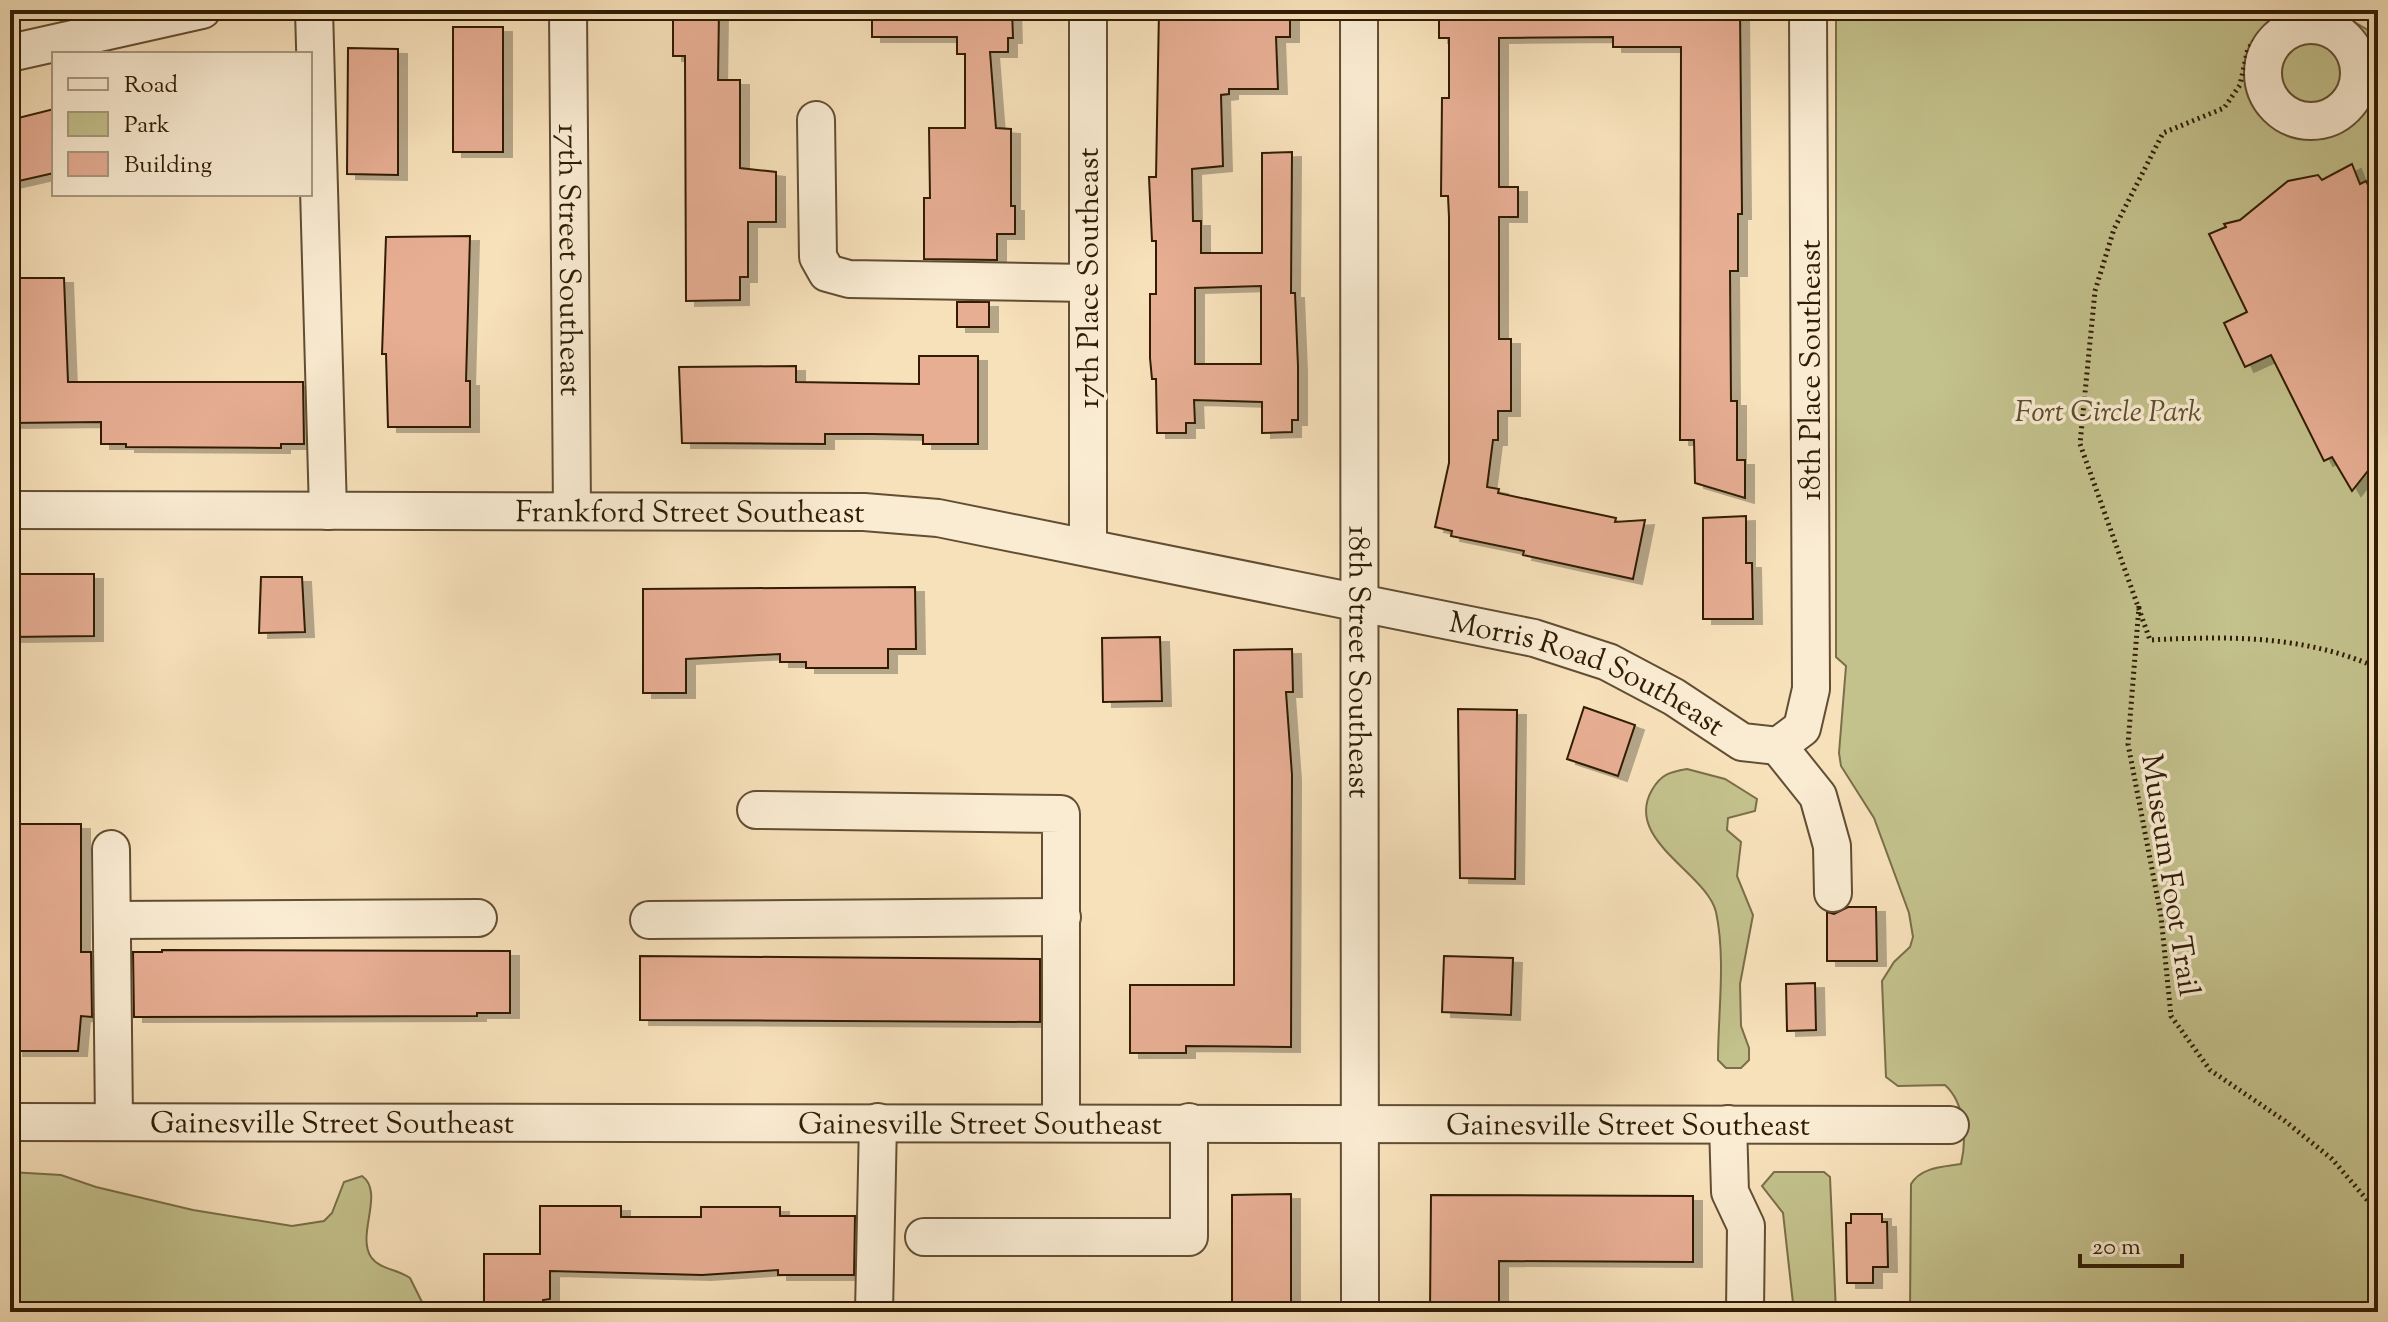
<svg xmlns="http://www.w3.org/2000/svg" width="2388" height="1322" font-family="'Sorts Mill Goudy',serif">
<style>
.green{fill:#c3c18c;stroke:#7a6f48;stroke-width:2}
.building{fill:#e7ae94;stroke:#301d05;stroke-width:2;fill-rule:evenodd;filter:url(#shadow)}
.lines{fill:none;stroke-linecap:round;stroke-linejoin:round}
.minor-casing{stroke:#624e32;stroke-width:40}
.path{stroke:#301d05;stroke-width:5;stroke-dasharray:2 4;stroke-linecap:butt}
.minor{stroke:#faecd3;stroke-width:36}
.labels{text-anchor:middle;stroke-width:7;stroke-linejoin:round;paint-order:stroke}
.street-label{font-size:30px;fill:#301d05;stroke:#faecd3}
.park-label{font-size:30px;font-style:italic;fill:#5c4e2e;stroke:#faecd3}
</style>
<defs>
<filter id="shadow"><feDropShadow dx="9" dy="5" stdDeviation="0" flood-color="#0004"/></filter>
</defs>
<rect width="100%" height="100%" fill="#f7e1bb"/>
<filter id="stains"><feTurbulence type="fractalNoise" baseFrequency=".0025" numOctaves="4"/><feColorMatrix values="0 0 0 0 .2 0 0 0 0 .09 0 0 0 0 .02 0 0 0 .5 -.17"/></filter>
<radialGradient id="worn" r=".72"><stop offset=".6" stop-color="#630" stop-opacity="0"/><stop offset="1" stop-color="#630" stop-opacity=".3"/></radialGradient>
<g class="green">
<path d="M1836 10H2334L2378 36V1312H1910L1911 1184C1921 1167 1943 1167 1961 1164 1967 1139 1965 1103 1945 1085L1898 1086 1886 1077 1882 981 1894 962 1910 947 1913 937 1909 913 1874 818 1841 766 1839 753 1846 666 1836 657Z"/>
<path d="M1687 769 1725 779 1757 799 1755 811 1728 818 1727 830 1741 842 1737 876 1753 915 1740 984 1741 1026 1749 1048V1060L1741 1068H1726L1718 1060C1718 1013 1726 959 1716 912 1707 873 1623 840 1652 790 1661 774 1670 772 1687 769Z"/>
<path d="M10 1172 61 1175 96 1187 193 1210 292 1226 324 1221 332 1213 344 1182 362 1176C385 1192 356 1235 371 1257 380 1270 398 1269 410 1278L427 1312H10Z"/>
<path d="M1774 1172H1824L1830 1177 1836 1312H1794L1783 1213 1762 1186Z"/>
</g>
<g class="building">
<path d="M673 10H719L718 80H740V168L776 172V222H748V277H740V300L686 301 685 56H673Z"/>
<path d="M872 10H1012L1013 38H1008V52H990L996 128 1011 129V206H1015V234H997V260L924 259V198H930L929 128H965V54H957V37H872Z"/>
<path d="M1159 10H1290V37H1276L1278 89H1229V94L1221 95 1223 166 1192 169 1193 221H1201V253H1262V153L1292 152 1291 293H1295L1298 366V420H1292V432L1262 433V402L1194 400 1195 423H1186V433H1157L1156 379H1152L1150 358V294H1156V241H1152L1149 177H1156ZM1261 286V364H1195V288Z"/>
<path d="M1439 10H1740L1742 214H1738V271H1730L1731 401H1737V460H1745V498L1695 483 1694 440H1680L1681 47H1613V37L1499 38V187H1518V217H1499V339H1511V411H1498V440H1493L1487 487 1499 489 1498 493 1616 518 1615 522 1645 520 1633 579 1523 555 1524 551 1451 536 1452 531 1435 527 1449 463V217L1448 196H1441L1442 98H1449V38H1439Z"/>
<rect x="453" y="27" width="50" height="125"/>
<path d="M348 48 398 49V175L347 174Z"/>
<path d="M54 109V173L10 183V120Z"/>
<path d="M2352 164 2360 184 2366 181 2378 205V458L2352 491 2332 457 2324 461 2271 355 2245 367 2224 323 2247 312 2209 234 2226 227 2224 224 2240 220 2288 181 2318 175 2322 180Z"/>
<path d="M470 236 466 381H470V427H388L386 354H382L386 237Z"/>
<path d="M10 278H64L68 382H303L304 444H281V448L126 447V444H101V422L10 423Z"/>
<rect x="957" y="302" width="32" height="25"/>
<path d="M919 356H978V444H923V435L873 434H825V444L682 443 679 367 796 366V382L919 384Z"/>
<path d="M1746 516V563H1752L1753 619H1703V518Z"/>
<path d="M10 574H94V636L10 637Z"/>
<path d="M261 577H302L305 632 259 633Z"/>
<path d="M915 587 916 649H888V668H806V662H780V654L686 659V693H643V589Z"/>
<path d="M1160 637 1162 701 1103 702 1102 638Z"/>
<path d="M1292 649 1293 692H1286L1292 775 1291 1047 1186 1046V1053H1130V985H1234V650Z"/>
<path d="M1584 707 1635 725 1618 776 1567 759Z"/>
<path d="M1458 709 1517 710 1515 879 1460 878Z"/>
<path d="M14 824H81V952H91L92 1017 81 1016 78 1051H14Z"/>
<path d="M1848 907H1876L1877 961H1827V912L1834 914Z"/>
<path d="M162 950 510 951V1013H477V1016L134 1017 133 952H162Z"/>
<path d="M640 956 1040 959V1022L640 1020Z"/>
<path d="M1444 956 1513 958 1511 1015 1442 1012Z"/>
<path d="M1815 983 1816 1030 1787 1031 1786 984Z"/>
<path d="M1291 1194V1312H1232V1195Z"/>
<path d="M1431 1195 1693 1196V1262L1499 1261V1312H1430Z"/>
<path d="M540 1206H621V1217H701V1207H780V1216H855L854 1275H778V1270L702 1275 550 1271V1299L543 1300V1312H484V1254H540Z"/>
<path d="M1851 1214H1882V1222H1887L1888 1267H1873V1283H1847L1846 1223H1851Z"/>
</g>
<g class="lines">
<g class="minor-casing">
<g id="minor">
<path d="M314 10 328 511"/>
<path id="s1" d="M568 10 572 511"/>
<path d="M1088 10V547"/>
<path id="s2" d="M1359 10 1360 1312"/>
<circle cx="2311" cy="73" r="48"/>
<path d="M10 53 202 10"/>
<path d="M816 120 818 257 827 273 849 279 1088 283"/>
<path id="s3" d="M10 510 864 512 938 518 1534 638 1608 662 1674 697 1742 742 1778 746 1802 728 1811 689 1808 10"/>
<path d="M1778 746 1818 796 1832 846 1833 893"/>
<path d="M756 810 1061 814V1122"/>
<path d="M111 849 114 1122"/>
<path d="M112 920 478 918"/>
<path d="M649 920 1062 917"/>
<path id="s4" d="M10 1122 1950 1125"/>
<path d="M1728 1124 1730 1192 1746 1226 1745 1312"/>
<path d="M924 1237H1189V1122"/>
<path d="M874 1312 878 1122"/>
</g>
</g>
<g class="path">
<path d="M2324 10 2292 15 2267 30 2248 48 2240 85 2224 108 2163 133 2114 229 2095 291 2080 444 2150 640C2230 636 2304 635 2378 668"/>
<path d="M2139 606 2128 744 2161 916 2171 1016 2210 1070 2285 1121 2332 1159 2368 1201 2378 1207"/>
</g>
<use href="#minor" class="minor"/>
</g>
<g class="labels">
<g class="street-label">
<text dy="10" stroke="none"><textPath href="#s1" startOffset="250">17th Street Southeast</textPath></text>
<text transform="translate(1088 278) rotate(-90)" y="10">17th Place Southeast</text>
<text transform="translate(1810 370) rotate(-90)" y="10">18th Place Southeast</text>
<text dy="10" stroke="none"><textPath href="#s3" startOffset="680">Frankford Street Southeast</textPath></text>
<text dy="10" stroke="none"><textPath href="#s2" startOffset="652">18th Street Southeast</textPath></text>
<text dy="10" stroke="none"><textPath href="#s3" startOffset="1598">Morris Road Southeast</textPath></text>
<text transform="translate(2171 875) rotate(81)" y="10">Museum Foot Trail</text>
<text dy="10" stroke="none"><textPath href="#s4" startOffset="322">Gainesville Street Southeast</textPath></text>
<text dy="10" stroke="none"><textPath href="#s4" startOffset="970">Gainesville Street Southeast</textPath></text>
<text dy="10" stroke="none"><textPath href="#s4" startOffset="1618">Gainesville Street Southeast</textPath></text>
</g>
<g class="park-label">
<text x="2108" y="421">Fort Circle Park</text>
</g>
</g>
<rect width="2388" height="1322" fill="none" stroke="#f7e1bb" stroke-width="40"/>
<rect x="12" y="12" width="2364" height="1298" fill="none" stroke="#301d05" stroke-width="4"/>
<rect x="20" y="20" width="2348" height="1282" fill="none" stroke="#301d05" stroke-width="2"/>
<rect x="52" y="52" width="260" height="144" fill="#faecd3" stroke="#a99981" stroke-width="2"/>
<rect x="68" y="78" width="40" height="12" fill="#faecd3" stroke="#a99981" stroke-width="2"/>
<text x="124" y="92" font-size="24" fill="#301d05">Road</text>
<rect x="68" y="112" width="40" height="24" fill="#c3c18c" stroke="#a99981" stroke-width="2"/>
<text x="124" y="132" font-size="24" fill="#301d05">Park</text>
<rect x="68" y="152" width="40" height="24" fill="#e7ae94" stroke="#a99981" stroke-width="2"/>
<text x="124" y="172" font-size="24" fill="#301d05">Building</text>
<path d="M2080 1254v12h102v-12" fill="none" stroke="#301d05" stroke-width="4"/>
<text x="2092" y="1254" font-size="24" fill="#301d05" stroke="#faecd3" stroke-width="6" paint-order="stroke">20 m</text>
<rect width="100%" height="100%" filter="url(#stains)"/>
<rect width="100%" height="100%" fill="url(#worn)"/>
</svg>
